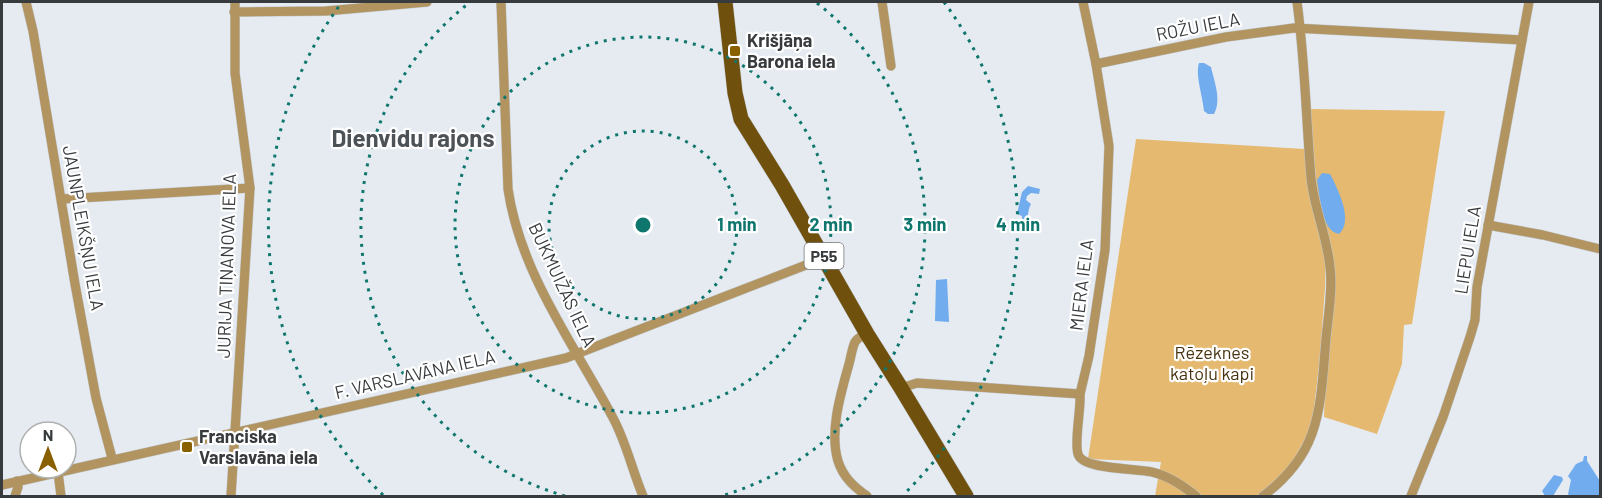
<svg xmlns="http://www.w3.org/2000/svg" width="1602" height="498" font-family="Barlow,sans-serif">
<style>
.green{fill:#e5b96f}
.water{fill:#71acee}
.lines{fill:none;stroke-linecap:round;stroke-linejoin:round}
.minor-casing{stroke:#c2c8cd;stroke-width:10}
.primary-casing{stroke:#c2c8cd;stroke-width:16}
.minor{stroke:#b29460;stroke-width:9}
.primary{stroke:#70500d;stroke-width:15}
.ring{fill:none;stroke:#0f766e;stroke-width:3;stroke-dasharray:3 6}
.poi-dot{fill:#896000;stroke:#fff;stroke-width:2}
.labels{text-anchor:middle;stroke-width:4.5;stroke-linejoin:round;paint-order:stroke}
.shield{fill:#fff;stroke:#747677;stroke-width:1.5}
.shield-label{font-size:16px;font-weight:bold;fill:#383b3d}
.street-label{font-size:18px;fill:#383b3d;stroke:#fff}
.poi-label{font-size:18px;font-weight:bold;fill:#383b3d;stroke:#fff;text-anchor:start}
.park-label{font-size:18px;fill:#473310;stroke:#fff}
.district-label{font-size:24px;font-weight:bold;fill:#4d5257;stroke:#fff}
.centre{fill:#0f766e;stroke:#fff;stroke-width:3}
.ring-label{font-size:18px;text-anchor:middle;font-weight:bold;fill:#0f766e;stroke:#fff;stroke-width:4.5;stroke-linejoin:round;paint-order:stroke}
</style>
<rect width="100%" height="100%" fill="#e5ebf1"/>
<g class="green">
<path d="M1310 109 1445 111 1412 324 1404 325 1402 364 1377 434 1324 417 1326 362 1334 265 1317 192Z"/>
<path d="M1136 139 1305 149 1326 251 1325 288 1320 357 1312 426 1294 459 1281 479 1259 496H1155L1161 462 1088 459Z"/>
</g>
<g class="water">
<path d="M1199 63H1204L1211 67C1214 81 1222 100 1214 114H1208L1204 111C1203 97 1195 75 1199 63Z"/>
<path d="M1322 173 1330 174C1338 189 1354 221 1339 234 1321 231 1320 195 1317 180Z"/>
<path d="M1028 186 1040 189 1039 194 1031 193 1027 196 1026 200 1031 204C1027 211 1029 217 1026 224L1021 227 1019 225 1022 221V216L1017 214 1022 192Z"/>
<path d="M947 279 949 322 935 321 936 280Z"/>
<path d="M1584 456H1587V461L1600 481V496H1570L1568 494 1571 480 1568 476 1576 464 1583 461Z"/>
<path d="M1554 475 1562 477 1563 480 1553 496H1545L1542 491Z"/>
</g>
<g class="lines">
<g class="minor-casing">
<g id="minor">
<path d="M26 2 33 31 75 284 96 398 112 458"/>
<path d="M501 2 508 189C520 272 573 343 612 416 626 441 632 470 643 496"/>
<path d="M882 2 891 66"/>
<path d="M234 12 326 11 427 2"/>
<path d="M1096 64 1226 37 1294 28 1522 40"/>
<path d="M62 199 250 188"/>
<path d="M1488 225 1543 235 1600 249"/>
<path d="M867 334C863 336 858 337 855 342 852 348 851 357 849 364 841 393 829 431 838 461 843 477 854 487 867 496"/>
<path d="M901 388 917 383 1080 394 1089 356 1105 250 1109 146 1096 64 1083 2"/>
<path d="M1080 394C1081 411 1074 441 1078 454 1082 470 1137 468 1152 472 1169 476 1183 486 1196 496"/>
<path d="M58 472 61 496"/>
<path d="M2 485 566 358 824 258"/>
<path d="M15 496 18 487 17 481"/>
<path d="M231 496 250 188 235 73V2"/>
<path d="M1263 496C1322 452 1320 407 1326 339 1328 316 1333 290 1330 267 1327 236 1314 208 1311 178 1306 119 1305 60 1297 2"/>
<path d="M1411 496 1443 417 1470 337 1475 320 1477 287 1529 2"/>
</g>
</g>
<g class="primary-casing">
<path id="primary" d="M725 2 735 93 741 119 782 185 867 334 901 388 966 496"/>
</g>
<use href="#minor" class="minor"/>
<use href="#primary" class="primary"/>
</g>
<g class="ring">
<circle cx="643" cy="225" r="94"/>
<circle cx="643" cy="225" r="188"/>
<path d="M565 496A282 282 0 0 1 469 3M817 3A282 282 0 0 1 721 496"/>
<path d="M383 495A375 375 0 0 1 342 2M944 2A375 375 0 0 1 903 495"/>
</g>
<g class="poi-dot">
<rect x="729" y="45" width="12" height="12" rx="3"/>
<rect x="181" y="441" width="12" height="12" rx="3"/>
</g>
<g class="labels">
<rect class="shield" x="804.5" y="243" width="39" height="26" rx="4.5"/>
<g class="shield-label">
<text x="824" y="262">P55</text>
</g>
<g class="street-label">
<text transform="translate(1198 27) rotate(-11)" y="6">ROŽU IELA</text>
<text transform="translate(83 228) rotate(80)" y="6">JAUNPLEIKŠŅU IELA</text>
<text transform="translate(1468 250) rotate(-81)" y="6">LIEPU IELA</text>
<text transform="translate(227 266) rotate(-88)" y="6">JURIJA TIŅANOVA IELA</text>
<text transform="translate(562 285) rotate(65)" y="6">BUKMUIŽAS IELA</text>
<text transform="translate(1082 285) rotate(-83)" y="6">MIERA IELA</text>
<text transform="translate(415 375) rotate(-13)" y="6">F. VARSLAVĀNA IELA</text>
</g>
<g class="poi-label">
<text x="747" y="47">Krišjāņa<tspan x="747" dy="21">Barona iela</tspan></text>
<text x="199" y="443">Franciska<tspan x="199" dy="21">Varslavāna iela</tspan></text>
</g>
<g class="park-label">
<text x="1212" y="359">Rēzeknes<tspan x="1212" dy="21">katoļu kapi</tspan></text>
</g>
<g class="district-label">
<text x="413" y="147">Dienvidu rajons</text>
</g>
</g>
<circle cx="643" cy="225" r="9" class="centre"/>
<g class="ring-label">
<text x="737" y="231">1 min</text>
<text x="831" y="231">2 min</text>
<text x="925" y="231">3 min</text>
<text x="1018" y="231">4 min</text>
</g>
<rect width="1602" height="498" fill="none" stroke="#383b3d" stroke-width="6"/>
<g transform="translate(48 450)"><circle r="28" fill="#ffffff" stroke="#afb1b1" stroke-width="1.5"/>
<path d="M0-4.5L10 22L0 15L-10 22Z" fill="#896000"/>
<text y="-9" font-size="16" font-weight="bold" text-anchor="middle" fill="#383b3d">N</text>
</g>
</svg>
